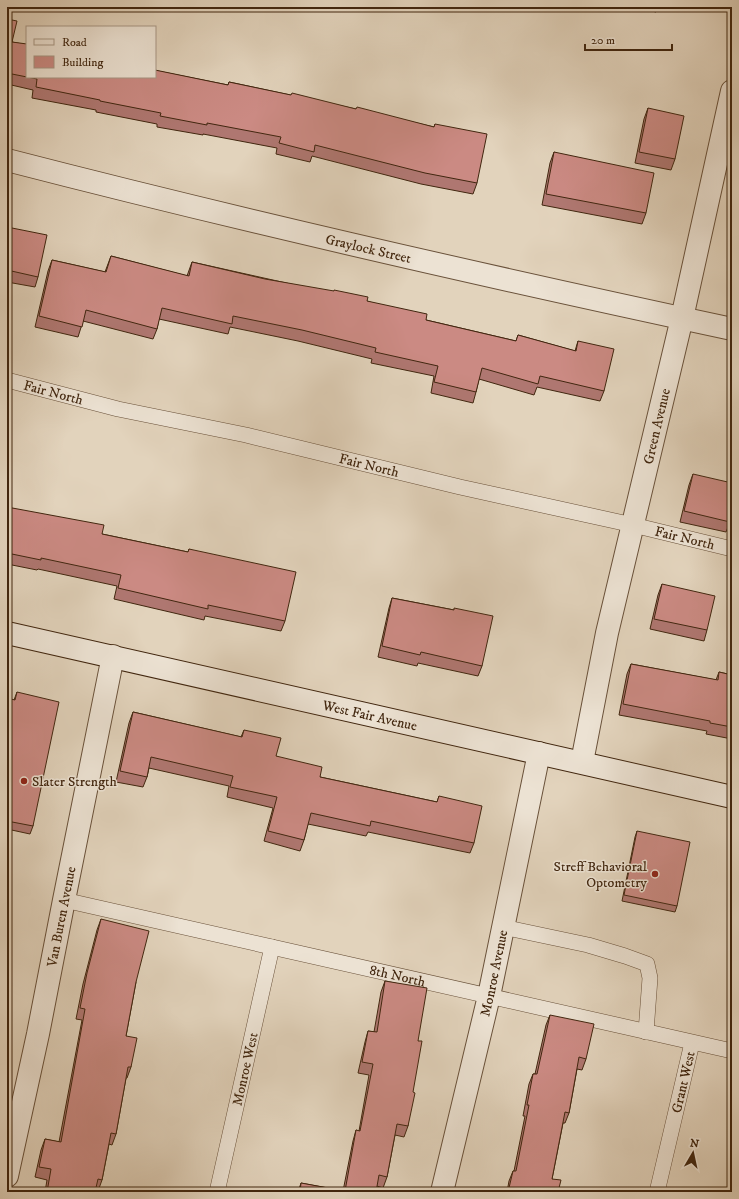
<svg xmlns="http://www.w3.org/2000/svg" width="739" height="1199" font-family="'IM FELL DW Pica',serif">
<style>
.lines{fill:none;stroke-linecap:round;stroke-linejoin:round}
.lane-casing{stroke:#69513a;stroke-width:16}
.street-casing{stroke:#69513a;stroke-width:24}
.secondary-casing{stroke:#41260f;stroke-width:24}
.lane{stroke:#ece2d3;stroke-width:15}
.street{stroke:#ece2d3;stroke-width:22}
.secondary{stroke:#ece2d3;stroke-width:22}
.wall{fill:#af7771;stroke:#41260f}
.building{fill:#cb8a83;stroke:#41260f}
.poi-dot{fill:#8f2418;stroke:#ece2d3;stroke-width:1.5}
.labels{text-anchor:middle;stroke-width:3;stroke-linejoin:round;paint-order:stroke}
.street-label{font-size:14px;fill:#41260f;stroke:#ece2d3}
.poi-label{font-size:14px;fill:#41260f;stroke:#ece2d3;text-anchor:start}
</style>
<rect width="100%" height="100%" fill="#e2d3bc"/>
<filter id="stains"><feTurbulence type="fractalNoise" baseFrequency=".005" numOctaves="4"/><feColorMatrix values="0 0 0 0 .2 0 0 0 0 .09 0 0 0 0 .02 0 0 0 .5 -.17"/></filter>
<radialGradient id="worn" r=".72"><stop offset=".6" stop-color="#630" stop-opacity="0"/><stop offset="1" stop-color="#630" stop-opacity=".3"/></radialGradient>
<g class="lines">
<g class="lane-casing">
<g id="lane">
<path id="s1" d="M7 380 118 409 246 435 460 487 633 525 732 549"/>
<path id="s2" d="M64 900 732 1051"/>
<path d="M503 927 588 945 625 956 647 964 650 978 646 1032"/>
<path id="s3" d="M217 1192 272 947"/>
<path id="s4" d="M657 1192 692 1043"/>
</g>
</g>
<g class="street-casing">
<g id="street">
<path id="s5" d="M7 160C247 222 489 277 732 329"/>
<path id="s6" d="M582 762 607 633 682 318 732 91"/>
<path id="s7" d="M7 1176 38 1034 64 900 113 656"/>
<path id="s8" d="M442 1192 489 996 539 753"/>
</g>
</g>
<g class="secondary-casing">
<g id="secondary">
<path id="s9" d="M7 633 732 797"/>
</g>
</g>
<use href="#lane" class="lane"/>
<use href="#street" class="street"/>
<use href="#secondary" class="secondary"/>
</g>
<g class="wall">
<path d="M636 7H658L656 12Z"/>
<path d="M7 19 12 42 228 85 229 82 356 109 434 127 435 124 477 183 473 194 421 184 312 156 310 162 276 154 277 148 203 134V135L157 127V124L96 112V110L32 98 33 90 7 84Z"/>
<path d="M648 108 675 159 671 170 635 163 644 119Z"/>
<path d="M554 152 646 213 642 224 542 205 550 163Z"/>
<path d="M7 227 38 277 35 287 7 282Z"/>
<path d="M111 256 187 276 192 262 367 301 426 320 516 341 518 335 575 351 578 341 604 391 600 401 537 387 534 395 479 379 476 392 473 403 431 393 434 376 371 363 372 359 298 341 230 327 228 334 159 319 157 329 153 339 83 321 78 337 35 327 48 271 52 260 105 272Z"/>
<path d="M693 474 730 522 726 532 680 522 689 485Z"/>
<path d="M7 507 102 534 188 552 189 549 285 621 281 631 205 616 204 620 114 599 117 586 38 569 37 570 7 564Z"/>
<path d="M662 584 707 630 704 641 650 629 658 595Z"/>
<path d="M392 598 454 610 482 666 478 676 418 663 417 666 378 657 389 608Z"/>
<path d="M631 664 716 680 719 672 732 675V739L706 734 707 731 619 715 627 674Z"/>
<path d="M17 692 33 826 30 834 7 829V698L14 700Z"/>
<path d="M133 712 241 737 244 730 276 756 320 777 437 802 439 796 474 843 470 853 368 832 366 836 308 824 304 840 300 851 264 841 273 808 227 797 229 786 149 768 147 777 143 787 116 782 129 723Z"/>
<path d="M637 831 677 906 675 912 622 901 635 837Z"/>
<path d="M101 919 136 982 126 1036 131 1067 127 1078H126L116 1134 112 1145 109 1144 102 1180 98 1191 96 1190 95 1192H45L47 1180 35 1177 41 1150 45 1139 59 1142 82 1020 76 1019 83 984 97 930Z"/>
<path d="M385 981 418 1041 408 1126 404 1137 395 1135 387 1177 383 1188 377 1186 376 1192H298L301 1183 343 1191 353 1141 356 1130 359 1131 369 1075 358 1073 365 1042 368 1031 374 1032 381 992Z"/>
<path d="M550 1015 586 1059 582 1070 577 1069 569 1113 565 1123H563L552 1179 558 1192H507L509 1181 513 1171H514L525 1116H523L529 1084 533 1074H535L546 1025Z"/>
</g>
<g class="building">
<path d="M7 19 17 21 12 42 27 44V77H155V70L228 85 229 82 291 95 292 93 356 109 357 107 434 127 435 124 487 134 477 183 425 173 315 145 314 152 279 143 281 137 207 123V125L160 116 161 113 100 101V100L36 87 37 79 7 73Z"/>
<path d="M648 108 684 116 675 159 639 152Z"/>
<path d="M554 152 654 173 646 213 546 194Z"/>
<path d="M7 227 47 235 38 277 7 270Z"/>
<path d="M111 256 189 276 192 262 265 279 334 291V290L368 297 367 301 427 314 426 320 516 341 518 335 576 351 578 341 614 349 604 391 540 376 538 384 482 368 476 392 434 382 438 366 375 352 376 348 302 330 233 316 232 324 162 308 157 329 86 310 82 327 39 316 52 260 106 272Z"/>
<path d="M693 474 732 483V514L730 522 684 511Z"/>
<path d="M7 507 104 525 102 534 188 552 189 549 296 572 285 621 208 605V609L118 588 121 575 41 558V560L7 553Z"/>
<path d="M662 584 715 596 707 630 654 619Z"/>
<path d="M392 598 454 610V608L493 616 482 666 421 652 420 655 382 646Z"/>
<path d="M631 664 718 680 719 672 732 675V727L710 723V721L623 704Z"/>
<path d="M17 692 59 702 33 826 7 821V698L15 700Z"/>
<path d="M133 712 242 737 244 730 281 738 276 756 322 767 320 777 437 802 439 796 482 806 474 843 371 821 370 826 311 813 304 840 268 831 277 797 230 787 233 776 151 757 147 777 120 771Z"/>
<path d="M637 831 690 842 677 906 624 895Z"/>
<path d="M101 919 149 931 136 982 126 1036 137 1038 131 1067H128L116 1134 111 1133 102 1180 98 1179 95 1192H47L51 1169 39 1167 45 1139 61 1142 85 1009 80 1008 87 973Z"/>
<path d="M385 981 427 988 418 1041H422L413 1092 415 1093 408 1126 397 1124 387 1177 379 1175 376 1192H300L301 1183 345 1191 356 1130 360 1131 373 1064 362 1062 368 1031 377 1032Z"/>
<path d="M550 1015 594 1024 586 1059 579 1057 569 1113 565 1112 552 1179 561 1180 558 1192H508L513 1171H516L529 1105H527L533 1074H537Z"/>
</g>
<g class="poi-dot">
<circle cx="24" cy="781" r="4"/>
<circle cx="655" cy="874" r="4"/>
</g>
<g class="labels">
<g class="street-label">
<text dy="5" stroke="none"><textPath href="#s5" startOffset="372">Graylock Street</textPath></text>
<text dy="5" stroke="none"><textPath href="#s1" startOffset="48">Fair North</textPath></text>
<text dy="5" stroke="none"><textPath href="#s6" startOffset="344">Green Avenue</textPath></text>
<text dy="5" stroke="none"><textPath href="#s1" startOffset="372">Fair North</textPath></text>
<text dy="5" stroke="none"><textPath href="#s1" startOffset="696">Fair North</textPath></text>
<text dy="5" stroke="none"><textPath href="#s9" startOffset="372">West Fair Avenue</textPath></text>
<text dy="5" stroke="none"><textPath href="#s7" startOffset="265">Van Buren Avenue</textPath></text>
<text dy="5" stroke="none"><textPath href="#s8" startOffset="225">Monroe Avenue</textPath></text>
<text dy="5" stroke="none"><textPath href="#s2" startOffset="342">8th North</textPath></text>
<text dy="5" stroke="none"><textPath href="#s3" startOffset="126">Monroe West</textPath></text>
<text dy="5" stroke="none"><textPath href="#s4" startOffset="113">Grant West</textPath></text>
</g>
<g class="poi-label">
<text x="32" y="786">Slater Strength</text>
<text x="647" y="871" text-anchor="end">Streff Behavioral<tspan x="647" dy="16">Optometry</tspan></text>
</g>
</g>
<rect width="739" height="1199" fill="none" stroke="#e2d3bc" stroke-width="24"/>
<rect x="8" y="8" width="723" height="1183" fill="none" stroke="#41260f" stroke-width="2"/>
<rect x="12" y="12" width="715" height="1175" fill="none" stroke="#41260f"/>
<rect x="26" y="26" width="130" height="52" fill="#ece2d3" stroke="#a89785"/>
<rect x="34" y="39" width="20" height="6" fill="#ece2d3" stroke="#a89785"/>
<text x="62" y="46" font-size="12" fill="#41260f">Road</text>
<rect x="34" y="56" width="20" height="12" fill="#cb8a83" stroke="#a89785"/>
<text x="62" y="66" font-size="12" fill="#41260f">Building</text>
<g transform="translate(693 1153) rotate(9)" stroke="#ece2d3" stroke-width="3" paint-order="stroke">
<path d="M0-3L7 15L0 10L-7 15Z" fill="#41260f"/>
<text y="-6" font-size="11" font-weight="bold" text-anchor="middle" fill="#41260f">N</text>
</g>
<path d="M585 44v6h87v-6" fill="none" stroke="#41260f" stroke-width="2"/>
<text x="591" y="44" font-size="12" fill="#41260f" stroke="#ece2d3" stroke-width="3" paint-order="stroke">20 m</text>
<rect width="100%" height="100%" filter="url(#stains)"/>
<rect width="100%" height="100%" fill="url(#worn)"/>
</svg>
